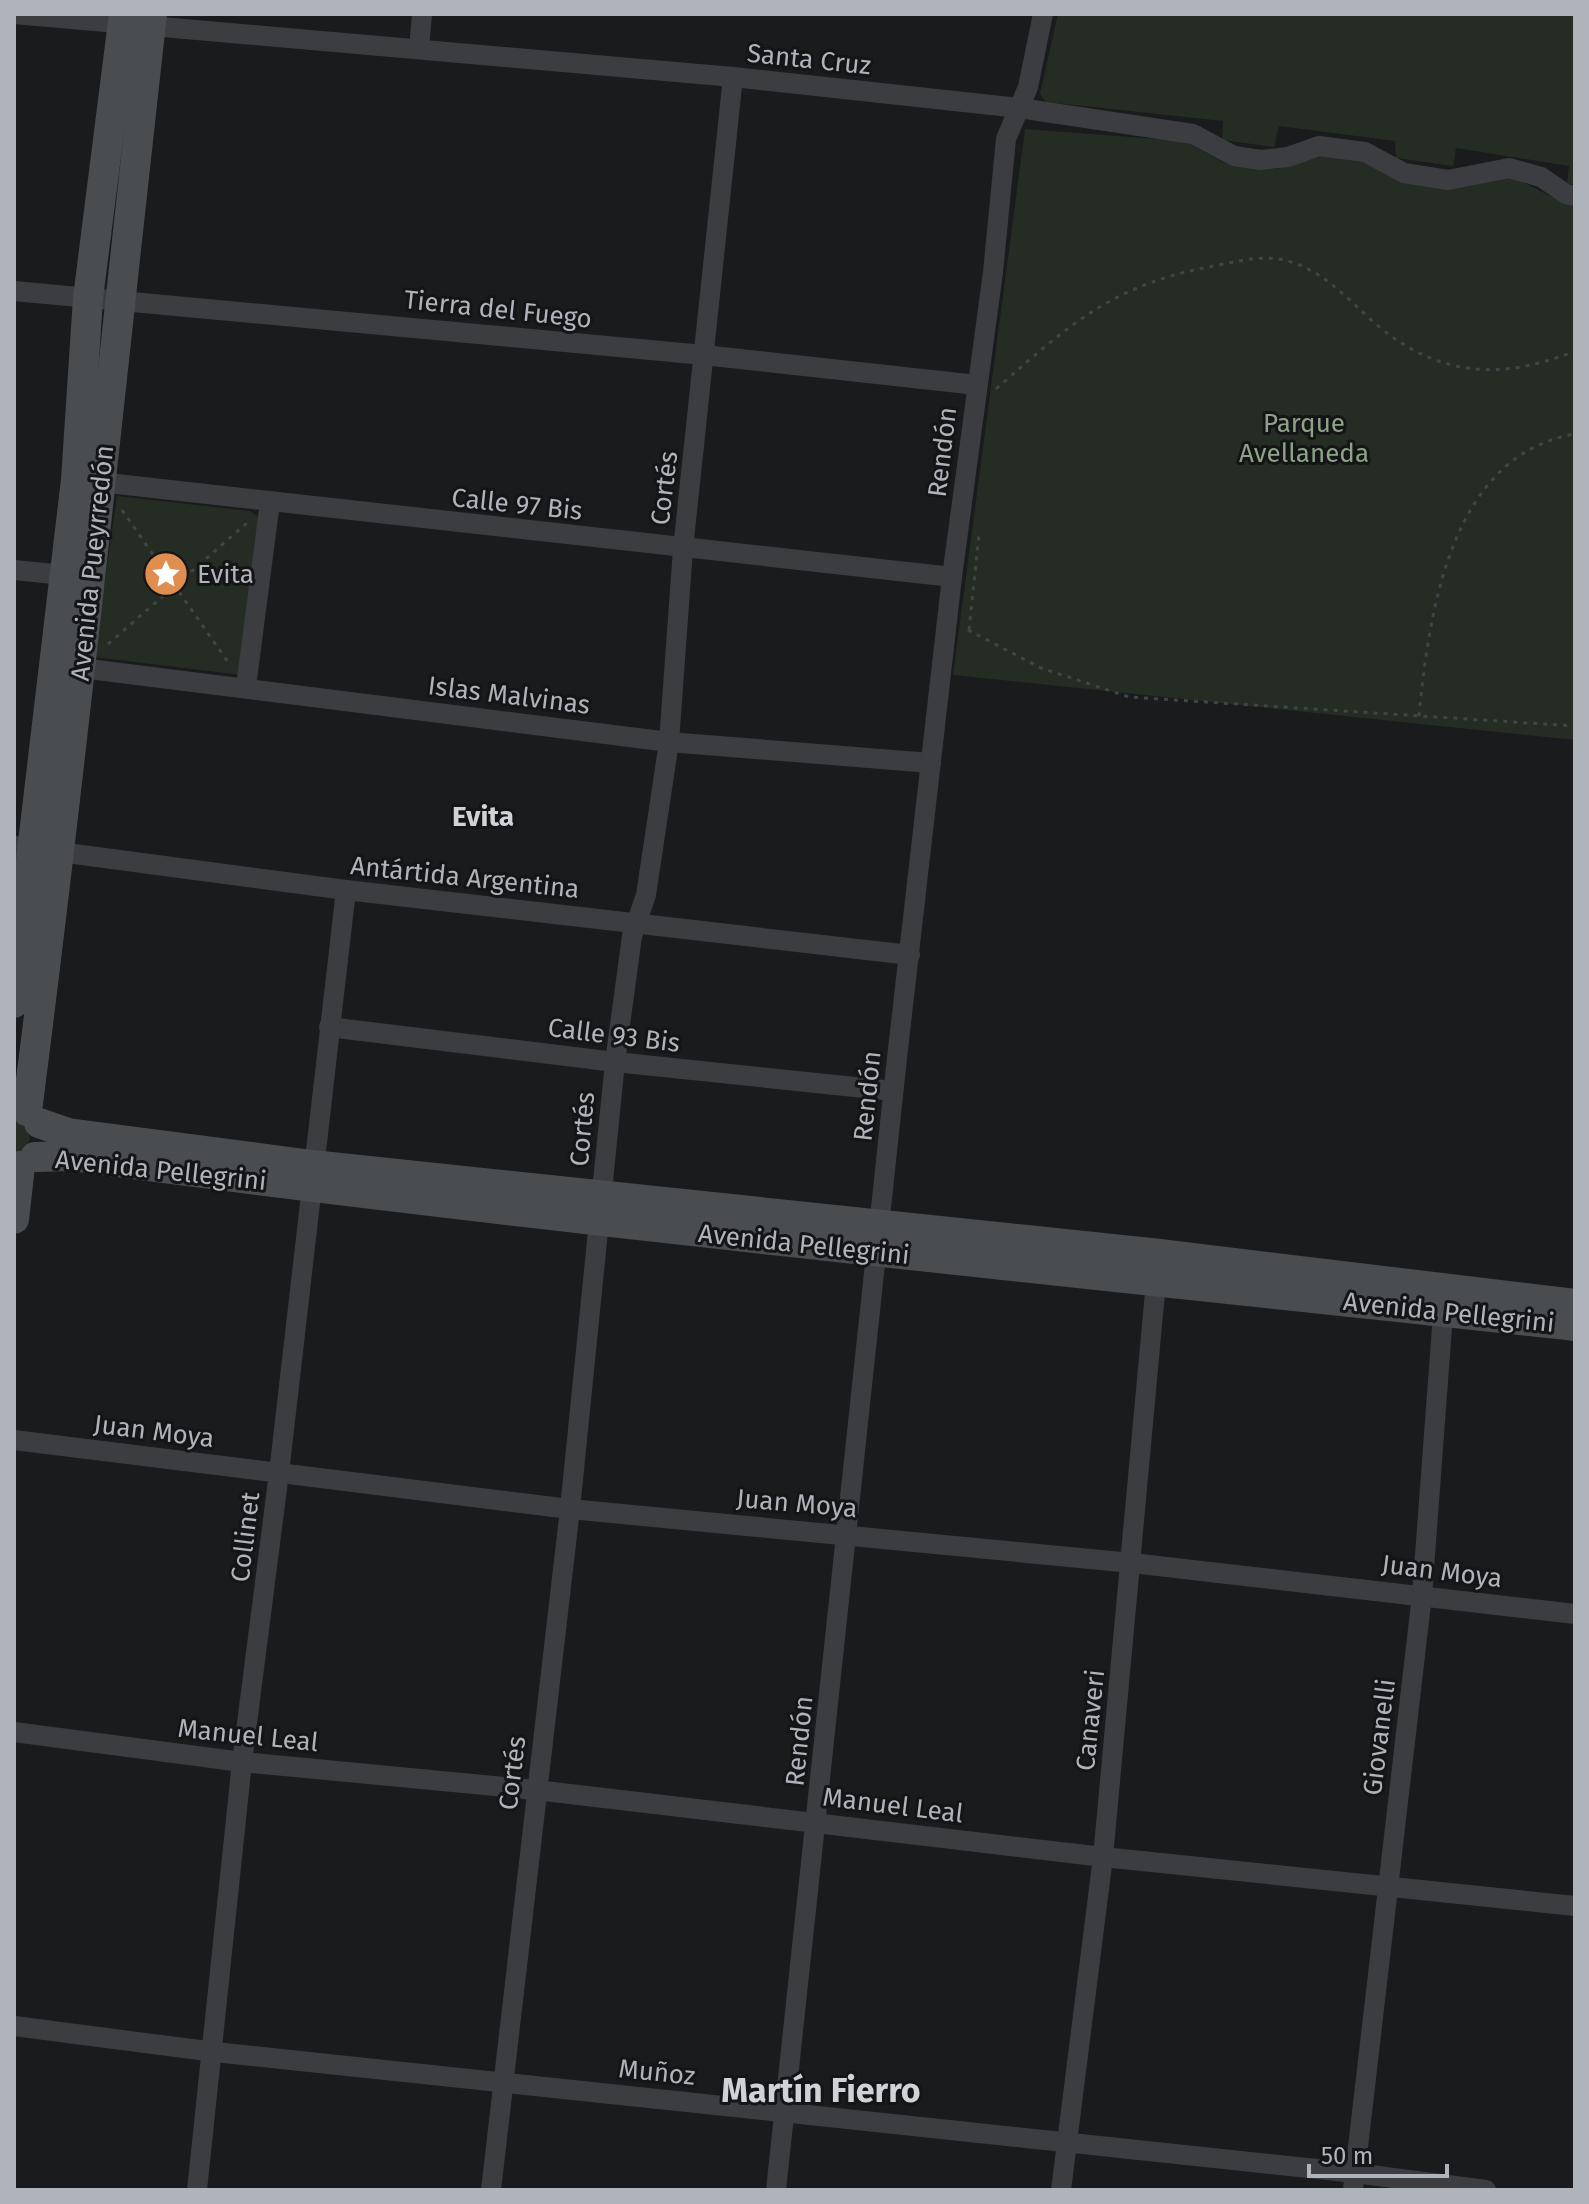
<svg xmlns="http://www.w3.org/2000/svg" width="1589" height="2204" font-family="'Fira Sans',sans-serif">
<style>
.green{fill:#252c24}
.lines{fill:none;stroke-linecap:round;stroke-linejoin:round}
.path{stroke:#424547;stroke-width:3;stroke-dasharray:4 6;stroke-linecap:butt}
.street{stroke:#3c3d41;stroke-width:20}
.secondary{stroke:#4a4d50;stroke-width:30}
.labels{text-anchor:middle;stroke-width:6;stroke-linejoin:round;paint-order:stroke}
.street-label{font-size:26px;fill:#aeb4ba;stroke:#151517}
.park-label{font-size:26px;fill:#8ca387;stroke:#151517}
.poi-label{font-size:26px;fill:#aeb4ba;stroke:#151517;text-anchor:start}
.neighbourhood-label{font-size:28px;font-weight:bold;fill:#cfd2d6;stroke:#151517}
.district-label{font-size:34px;font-weight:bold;fill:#cfd2d6;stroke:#151517}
</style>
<rect width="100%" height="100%" fill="#1a1b1c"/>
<g class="green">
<path d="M1058 14H1575V185L1567 184 1569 166 1456 148 1453 166 1396 158 1395 141 1279 126 1274 147 1222 140 1223 121 1046 102 1040 94Z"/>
<path d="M1025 129 1185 141 1226 164 1276 169 1328 155 1368 162 1397 180 1453 189 1511 176 1562 202 1575 204V740L953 675Z"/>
<path d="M117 496 250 511 259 517 241 675 94 657Z"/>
<path d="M14 1121 26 1126 30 1138 27 1149 14 1156Z"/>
</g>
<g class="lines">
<g class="path">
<path d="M996 389C1073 321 1116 283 1219 265 1243 260 1267 254 1291 262 1323 272 1344 295 1369 318 1432 375 1496 383 1575 351"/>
<path d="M122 510 230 665"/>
<path d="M968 630 1041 668 1129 697 1575 726"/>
<path d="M969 630 979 534"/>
<path d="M108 644 247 523"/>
<path d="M1419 716C1429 613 1450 455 1575 434"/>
</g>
<g class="street">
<path d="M14 14 733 77 1019 108 1193 134 1234 156 1261 160 1288 157 1319 146 1365 152 1404 173 1448 180 1509 168 1541 177 1566 194 1575 196"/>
<path d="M419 49 422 14"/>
<path d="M14 291 704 355 977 385"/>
<path d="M90 481 952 577"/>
<path d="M14 570 74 576"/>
<path d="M81 668 669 742 931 763"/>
<path d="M246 687 270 502"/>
<path d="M14 846 346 890 910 955"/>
<path d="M329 1027 615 1062 893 1091"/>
<path d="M14 1440 570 1509 1132 1563 1575 1614"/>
<path d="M14 1732 242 1762 536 1790 1103 1857 1575 1906"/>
<path d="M14 2026 215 2052 1355 2173 1486 2190"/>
<path d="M197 2190 242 1762 279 1473 346 890"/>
<path d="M491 2190 570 1509 615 1062 632 936 646 895 669 742 683 549 733 77"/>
<path d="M776 2190 897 1058 952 577 993 272 1006 139 1028 87 1043 14"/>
<path d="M1061 2190 1103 1857 1157 1271"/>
<path d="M1353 2190 1422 1595 1444 1301"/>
</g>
<g class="secondary">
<path d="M14 1003 76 480 88 298 124 14"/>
<path d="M27 1111C74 746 111 380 152 14"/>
<path d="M39 1123 68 1133 312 1165 1160 1254 1575 1304"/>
<path d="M35 1157 70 1156C571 1222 1073 1272 1575 1326"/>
<path d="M14 1219 20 1166"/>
</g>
</g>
<defs>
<g id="sight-disc" transform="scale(2.3)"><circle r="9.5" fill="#df8e4f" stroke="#151517"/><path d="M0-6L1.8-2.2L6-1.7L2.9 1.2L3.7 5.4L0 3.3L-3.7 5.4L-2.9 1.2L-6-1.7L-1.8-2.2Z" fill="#fff"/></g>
</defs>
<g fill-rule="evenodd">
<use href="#sight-disc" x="166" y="574"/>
</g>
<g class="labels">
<g class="street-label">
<text transform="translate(809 59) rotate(6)" y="9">Santa Cruz</text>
<text transform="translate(498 309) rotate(6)" y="9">Tierra del Fuego</text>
<text transform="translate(942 452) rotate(-83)" y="9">Rendón</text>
<text transform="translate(664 488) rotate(-83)" y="9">Cortés</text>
<text transform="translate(517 504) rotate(6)" y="9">Calle 97 Bis</text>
<text transform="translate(92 563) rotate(-84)" y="9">Avenida Pueyrredón</text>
<text transform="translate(509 695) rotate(7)" y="9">Islas Malvinas</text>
<text transform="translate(465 877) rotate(6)" y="9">Antártida Argentina</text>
<text transform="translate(614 1035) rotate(7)" y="9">Calle 93 Bis</text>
<text transform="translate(867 1096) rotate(-84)" y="9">Rendón</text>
<text transform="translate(582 1129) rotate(-85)" y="9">Cortés</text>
<text transform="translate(161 1170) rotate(6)" y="9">Avenida Pellegrini</text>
<text transform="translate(804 1244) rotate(6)" y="9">Avenida Pellegrini</text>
<text transform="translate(1449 1312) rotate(6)" y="9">Avenida Pellegrini</text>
<text transform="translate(154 1431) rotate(7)" y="9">Juan Moya</text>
<text transform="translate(797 1503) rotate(5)" y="9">Juan Moya</text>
<text transform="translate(245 1537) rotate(-83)" y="9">Collinet</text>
<text transform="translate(1442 1571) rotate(7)" y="9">Juan Moya</text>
<text transform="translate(1090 1720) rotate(-84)" y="9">Canaveri</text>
<text transform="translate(248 1735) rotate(6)" y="9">Manuel Leal</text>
<text transform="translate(1379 1737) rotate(-83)" y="9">Giovanelli</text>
<text transform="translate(799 1741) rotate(-84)" y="9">Rendón</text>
<text transform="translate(512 1773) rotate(-83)" y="9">Cortés</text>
<text transform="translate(893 1805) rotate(7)" y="9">Manuel Leal</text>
<text transform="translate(657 2072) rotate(6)" y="9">Muñoz</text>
</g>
<g class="park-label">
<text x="1304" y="432">Parque<tspan x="1304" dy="30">Avellaneda</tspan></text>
</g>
<g class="poi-label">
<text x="197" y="583">Evita</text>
</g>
<g class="neighbourhood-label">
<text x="483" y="826">Evita</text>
</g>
<g class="district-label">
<text x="821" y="2102">Martín Fierro</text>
</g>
</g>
<rect width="1589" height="2204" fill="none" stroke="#aeb4ba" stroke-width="32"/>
<path d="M1309 2164v12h138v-12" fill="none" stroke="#aeb4ba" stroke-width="4"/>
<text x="1321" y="2164" font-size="24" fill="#aeb4ba" stroke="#151517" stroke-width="6" paint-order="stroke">50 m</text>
</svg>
